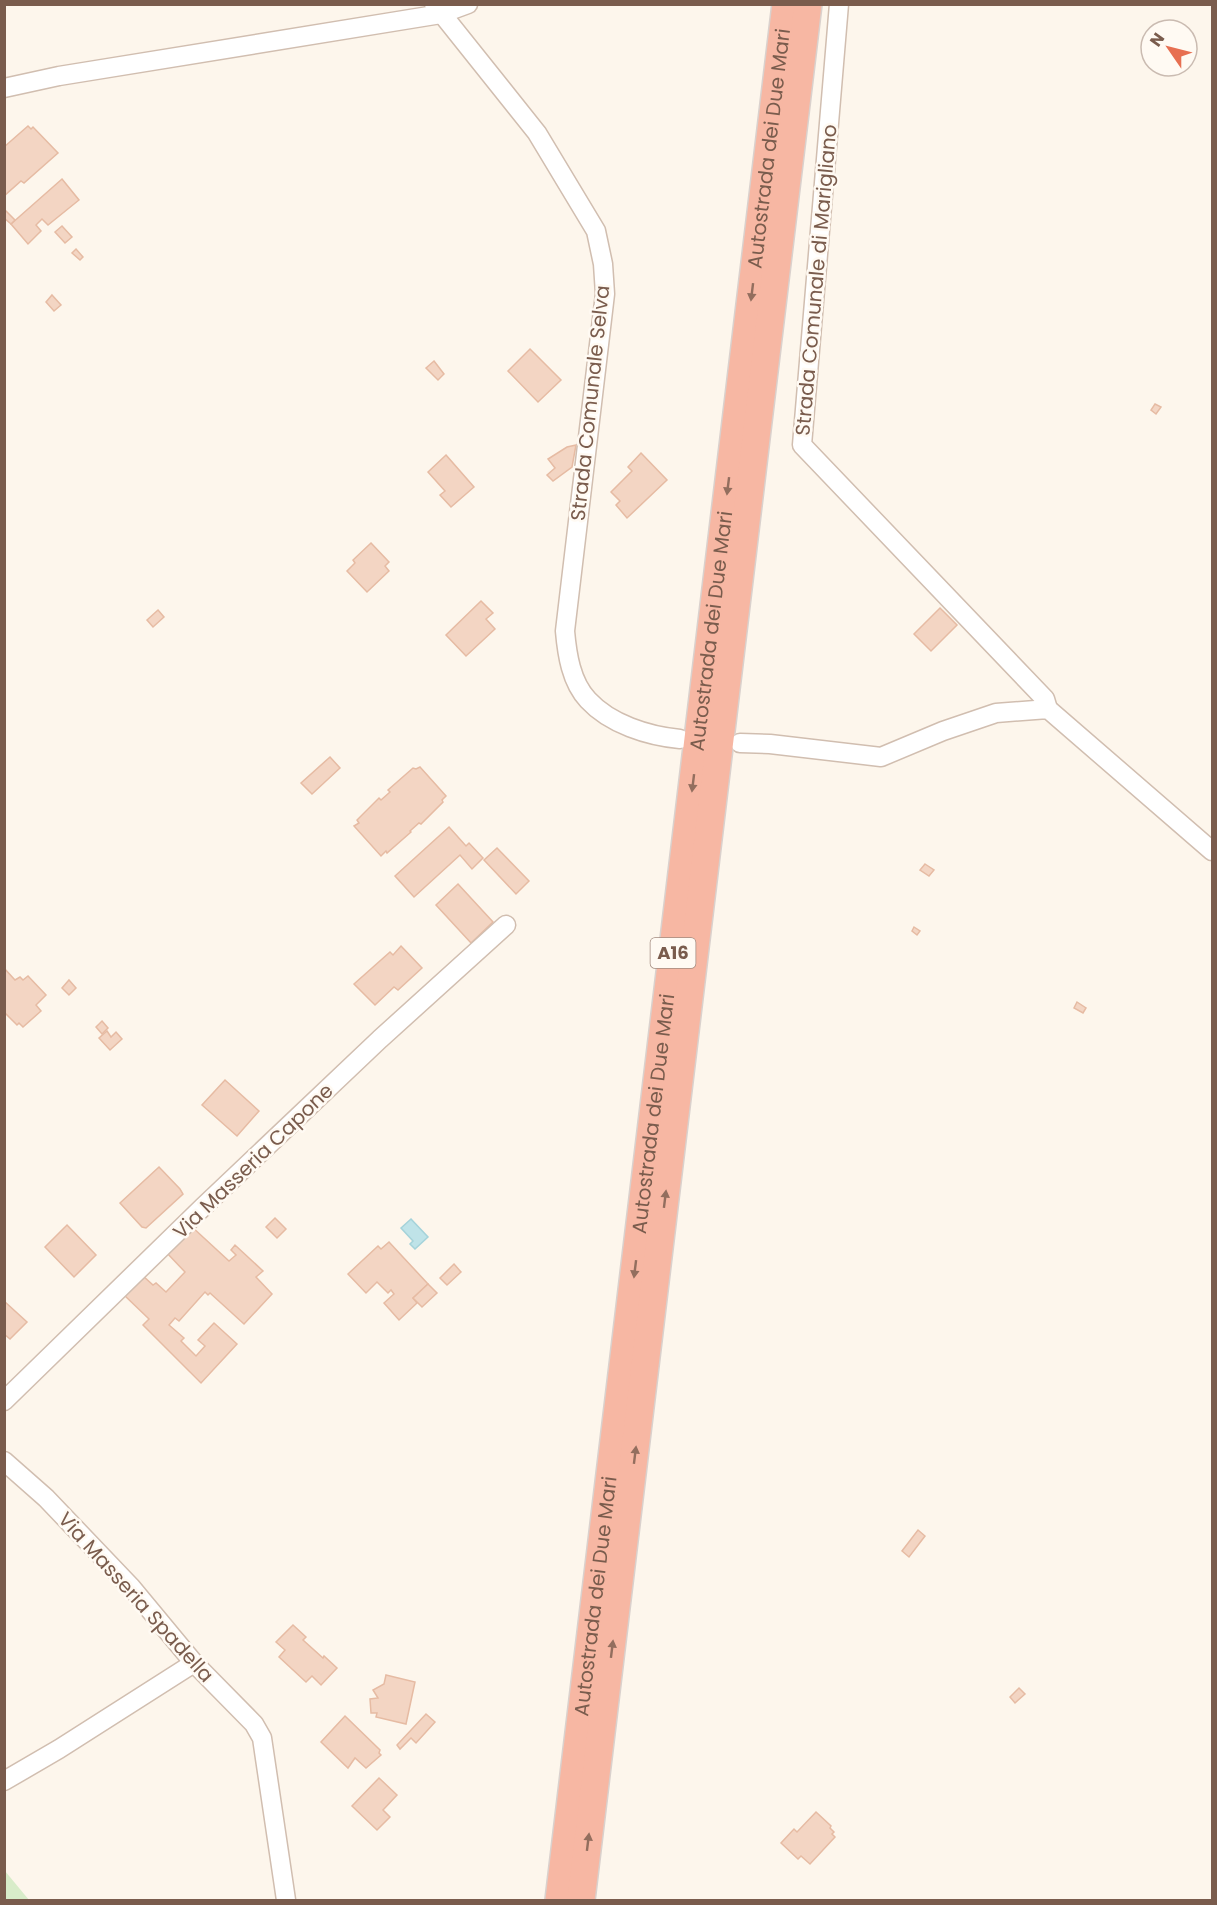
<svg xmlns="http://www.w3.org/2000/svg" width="1217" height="1905" font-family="Poppins,sans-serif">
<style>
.green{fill:#d8ecc9}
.water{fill:#bfe3e8;stroke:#a5d3da;stroke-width:1.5}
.building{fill:#f3d5c3;stroke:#e6bba3;stroke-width:1.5}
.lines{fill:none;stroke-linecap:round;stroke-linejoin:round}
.minor-casing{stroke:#d1beb0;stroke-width:21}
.highway-casing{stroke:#dad1cd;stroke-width:30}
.minor{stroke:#fff;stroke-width:18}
.highway{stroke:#f7b7a3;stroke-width:27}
.oneway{fill:#936e5e}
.labels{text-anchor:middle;stroke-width:5;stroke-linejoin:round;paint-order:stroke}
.shield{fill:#fffaf3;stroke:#a28b7f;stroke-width:1.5}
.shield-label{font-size:18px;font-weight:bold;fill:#7a5c4d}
.street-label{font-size:20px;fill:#7a5c4d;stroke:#fffaf3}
</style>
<rect width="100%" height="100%" fill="#fdf6ec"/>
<path class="green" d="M4 1871H5L29 1900H5Z"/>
<path class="water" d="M411 1219 428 1237 415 1249 410 1244 413 1241 401 1228Z"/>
<g class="building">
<path d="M28 126 31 129 33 127 58 153 24 183 21 181 4 196V147Z"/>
<path d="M62 179 79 200 48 225 42 219 36 225 41 231 28 244 11 224Z"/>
<path d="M4 209 15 220 11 224 4 218Z"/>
<path d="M62 226 72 237 65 243 55 232Z"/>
<path d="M76 249 83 257 80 260 72 253Z"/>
<path d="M52 295 61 305 54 311 46 302Z"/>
<path d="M530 349 561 380 538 402 508 371Z"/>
<path d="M434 361 444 374 438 380 426 368Z"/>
<path d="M1155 404 1161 407 1156 414 1151 410Z"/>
<path d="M576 445 572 467 553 481 547 475 555 468 548 459 567 447Z"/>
<path d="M641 453 667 480 627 518 616 505 620 501 611 492 632 471 628 467Z"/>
<path d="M446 455 474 487 451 507 440 495 445 491 428 472Z"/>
<path d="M371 543 389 562 385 566 389 571 367 592 347 571 355 563 353 560Z"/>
<path d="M481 601 493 613 486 619 495 629 466 656 446 635Z"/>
<path d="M940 608 957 625 931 651 914 634Z"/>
<path d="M158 610 164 617 153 627 147 620Z"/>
<path d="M330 757 340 768 312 794 301 783Z"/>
<path d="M420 767 446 796 442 800 443 802 421 824 419 823 410 831 411 832 387 853 386 851 381 856 354 826 359 823 357 820 379 798 381 800 390 792 388 790 413 768 416 769Z"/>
<path d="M449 827 466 846 469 843 483 858 472 869 460 855 414 897 395 876Z"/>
<path d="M497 848 529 881 516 894 484 860Z"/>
<path d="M925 864 934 870 929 876 920 870Z"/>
<path d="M458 884 493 922 471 943 436 905Z"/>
<path d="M914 927 920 931 917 935 912 931Z"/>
<path d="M401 946 422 968 398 990 394 987 375 1005 354 984 390 952 393 955Z"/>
<path d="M4 968 15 980 20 977 23 980 28 976 46 995 36 1005 41 1011 23 1027 19 1023 17 1025 4 1012Z"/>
<path d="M69 980 76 988 69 995 62 988Z"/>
<path d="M1077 1002 1086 1008 1083 1013 1074 1008Z"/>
<path d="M102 1021 108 1028 102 1034 96 1027Z"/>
<path d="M107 1031 111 1037 116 1032 122 1039 110 1050 99 1038Z"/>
<path d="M225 1080 259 1111 237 1136 202 1105Z"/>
<path d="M159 1167 180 1189 183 1194 146 1228 142 1227 120 1203Z"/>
<path d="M275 1218 286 1229 277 1238 266 1227Z"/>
<path d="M67 1225 96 1255 74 1277 45 1247Z"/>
<path d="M191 1226 229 1261 236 1255 231 1250 235 1245 263 1271 256 1277 272 1294 244 1324 210 1293 208 1295 205 1292 179 1321 175 1318 169 1325 184 1338 181 1341 196 1356 205 1346 198 1340 214 1323 237 1344 201 1383 143 1325 149 1319 124 1295 142 1275 153 1285 156 1283 166 1292 185 1272 166 1252Z"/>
<path d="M389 1242 428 1284 413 1298 417 1303 399 1320 384 1303 394 1294 391 1290 388 1293 377 1282 366 1293 348 1274 378 1246 381 1249Z"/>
<path d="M454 1264 461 1272 447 1285 440 1278Z"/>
<path d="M428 1284 437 1293 422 1307 413 1298Z"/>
<path d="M4 1301 27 1322 10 1339 4 1334Z"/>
<path d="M918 1530 925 1536 909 1557 902 1551Z"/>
<path d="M293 1625 306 1637 303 1640 323 1658 324 1656 337 1668 321 1685 312 1676 306 1682 279 1657 285 1650 276 1642Z"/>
<path d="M386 1675 415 1682 406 1724 376 1717 377 1713H371L370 1699 378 1698 373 1690 384 1684Z"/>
<path d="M1019 1688 1025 1694 1015 1703 1010 1697Z"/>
<path d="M426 1714 435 1722 416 1743 411 1738 400 1749 397 1745Z"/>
<path d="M345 1716 380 1750 379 1753 381 1755 366 1768 355 1758 348 1768 321 1742Z"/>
<path d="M379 1778 397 1795 383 1810 390 1817 377 1830 352 1806Z"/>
<path d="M816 1812 831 1826 830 1828 834 1832 832 1834 835 1837 810 1864 801 1856 798 1859 781 1843 794 1829 797 1832Z"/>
</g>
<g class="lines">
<g class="minor-casing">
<g id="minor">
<path d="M434 4 537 133 596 231 603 264 605 294 565 631C567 654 571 682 588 700 610 724 648 736 680 739"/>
<path d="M839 4 802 445 1045 699 1048 709"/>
<path d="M4 88 59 76 441 14 468 4"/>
<path d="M740 743 770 744 881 757 943 731 996 713 1048 709 1212 851"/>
<path d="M4 1401 203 1207 380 1039 506 925"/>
<path d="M4 1461 46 1498 131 1587 194 1663 254 1724 262 1738 286 1900"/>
<path d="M4 1781 59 1749 194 1663"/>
</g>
</g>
<g class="highway-casing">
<g id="highway">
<path id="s1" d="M559 1900 786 4"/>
<path d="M581 1900 808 4"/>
</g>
</g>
<use href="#minor" class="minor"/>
<use href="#highway" class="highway"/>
</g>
<defs><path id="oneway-solid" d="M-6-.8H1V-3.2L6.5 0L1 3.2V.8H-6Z" transform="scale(1.5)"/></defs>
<g class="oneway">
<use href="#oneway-solid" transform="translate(752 292) rotate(97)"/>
<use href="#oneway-solid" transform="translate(728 486) rotate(97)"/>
<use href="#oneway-solid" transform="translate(693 783) rotate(97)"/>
<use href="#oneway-solid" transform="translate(665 1199) rotate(-83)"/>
<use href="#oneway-solid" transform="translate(635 1269) rotate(97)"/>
<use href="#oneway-solid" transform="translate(635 1455) rotate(-83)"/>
<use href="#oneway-solid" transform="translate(612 1649) rotate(-83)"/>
<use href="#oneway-solid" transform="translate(588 1842) rotate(-83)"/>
</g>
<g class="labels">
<rect class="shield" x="650.5" y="938" width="45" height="30" rx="4.5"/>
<g class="shield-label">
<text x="673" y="959">A16</text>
</g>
<g class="street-label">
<text dy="7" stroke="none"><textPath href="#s1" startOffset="1764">Autostrada dei Due Mari</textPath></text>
<text transform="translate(816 280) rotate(-85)" y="7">Strada Comunale di Marigliano</text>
<text transform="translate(590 403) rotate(-84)" y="7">Strada Comunale Selva</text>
<text dy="7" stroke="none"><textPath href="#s1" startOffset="1278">Autostrada dei Due Mari</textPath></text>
<text dy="7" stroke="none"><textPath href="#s1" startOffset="792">Autostrada dei Due Mari</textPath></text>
<text transform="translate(253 1161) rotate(-44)" y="7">Via Masseria Capone</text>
<text dy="7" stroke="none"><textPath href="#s1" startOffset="306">Autostrada dei Due Mari</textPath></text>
<text transform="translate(136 1597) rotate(48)" y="7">Via Masseria Spadella</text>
</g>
</g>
<rect width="1217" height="1905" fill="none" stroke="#7a5c4d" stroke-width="12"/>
<g transform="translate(1169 48) rotate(305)"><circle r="28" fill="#fffaf3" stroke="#cabbb1" stroke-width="1.5"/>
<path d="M0-4.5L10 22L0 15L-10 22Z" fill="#e76f51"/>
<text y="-9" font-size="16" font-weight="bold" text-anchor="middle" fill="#7a5c4d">N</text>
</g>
</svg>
